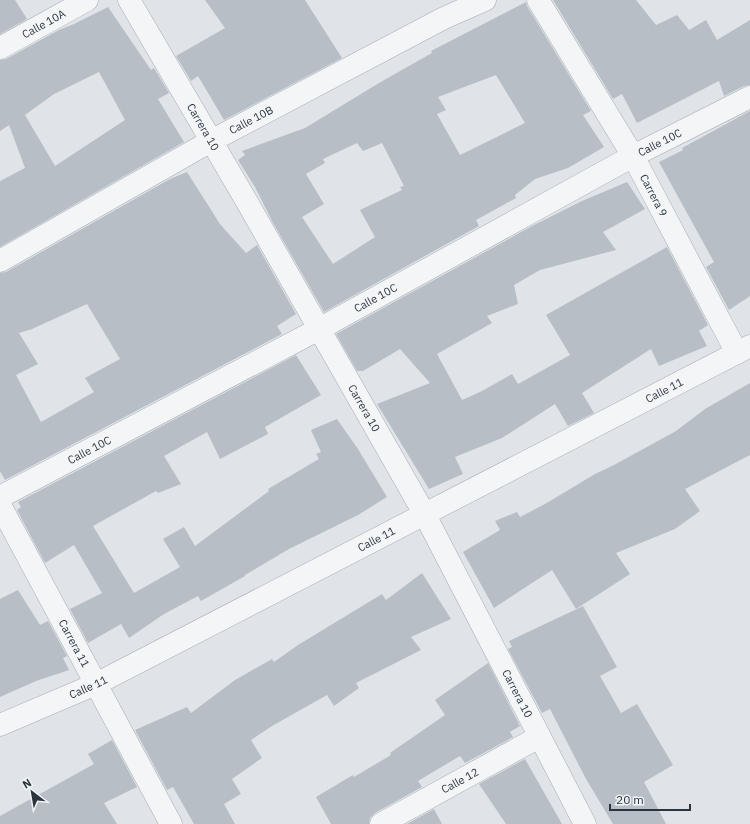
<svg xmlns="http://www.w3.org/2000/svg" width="750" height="824" font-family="'IBM Plex Sans',sans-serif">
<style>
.building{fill:#b8bec5;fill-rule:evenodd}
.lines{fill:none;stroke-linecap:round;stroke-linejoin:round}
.street-casing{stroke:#a6acb3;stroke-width:23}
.street{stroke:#f3f5f7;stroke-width:22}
.labels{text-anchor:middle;stroke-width:3;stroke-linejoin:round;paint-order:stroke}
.street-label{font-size:11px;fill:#2a343f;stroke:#f0f3f6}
</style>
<rect width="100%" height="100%" fill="#e0e4e9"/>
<g class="building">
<path d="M0 0H15L27 19 0 34Z"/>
<path d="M205 0H305L342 58 224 120 198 76 191 81 176 56 225 28Z"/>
<path d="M553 0H636L656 25 677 15 689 30 706 20 717 40 750 20V85L744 86 724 96 719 81 637 123 622 94 613 99Z"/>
<path d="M526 2 527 6 591 111 583 115 604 147 568 168 535 179 515 195 516 198 476 220 479 226 324 312 272 221 255 187 238 160 245 155 242 151 305 128 379 83 432 53 431 51ZM496 75 525 123 460 155 437 114 446 110 438 97ZM357 143 363 151 382 143 404 186 400 187 402 190 360 210 375 237 333 264 302 217 324 204 306 174 325 163 323 159Z"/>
<path d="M108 7 151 70 154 68 169 93 158 99 184 142 0 247V181L25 168 9 125 0 131V60L6 59 59 30 74 24ZM99 72 125 120 55 166 25 115 54 94Z"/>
<path d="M750 111V296L729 310 706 267 714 262 659 162 683 150 682 148Z"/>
<path d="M187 172 220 224 246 253 257 245 296 314 277 326 282 334 5 480 0 471V273L6 272 170 179ZM87 304 120 359 85 378 94 392 41 422 16 375 38 364 19 333 32 329Z"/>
<path d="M627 182 645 209 603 232 616 250 540 270 514 285 518 304 487 316 492 323 437 354 462 400 482 391 512 374 518 384 570 355 546 315 667 247 708 325 699 331 707 346 659 366 651 349 582 393 594 413 568 426 555 404 502 438 455 457 463 474 429 489 377 404 430 383 400 349 363 371H357L336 334 534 225 582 201Z"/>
<path d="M296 355 321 395 265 427 268 434 220 459 207 432 164 456 181 484 158 493 156 491 93 526 134 593 180 567 163 539 184 527 195 546 269 491 268 489 319 459 316 454 321 452 311 430 337 419 358 449 387 497 358 515 289 549 245 575V576L201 601 198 596 164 614 129 638 121 624 88 643 70 609 102 593 74 545 45 563 17 510 21 507 18 502Z"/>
<path d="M750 383V455L685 489 700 511 675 529 616 553 630 574 576 609 552 570 494 608 463 552 500 530 495 521 517 512 520 517 545 504 595 474 614 465 676 431 705 409Z"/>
<path d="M422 573 451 619 411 637 421 650 356 683 359 688 334 706 327 695 272 726 251 740 262 758 232 779 241 794 224 804 235 824H194L173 787 167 790 135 730 187 707 191 713 235 680 272 659 274 662 298 645 382 594 386 600Z"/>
<path d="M18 590 40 625 48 621 67 656 63 658 69 670 36 681 0 697V599Z"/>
<path d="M583 606 617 667 600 676 621 713 637 704 673 765 644 782 666 824H613L586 779 550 709 542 713 508 649 512 647 509 641Z"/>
<path d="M488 663 520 726 510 732 513 737 465 763 460 756 418 781 422 787 375 813 370 818 369 824H331L316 797 353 775 354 777 391 755 390 753 445 715 435 700Z"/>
<path d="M112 740 137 787 104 803 117 824H0V816L94 764 88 754Z"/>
<path d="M525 759 562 824H506L479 784Z"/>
<path d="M434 809 442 824H407Z"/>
</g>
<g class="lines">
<g class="street-casing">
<g id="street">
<path id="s1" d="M129 0 247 202 425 515 585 824"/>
<path id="s2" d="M538 0 633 156 737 353"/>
<path id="s3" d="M0 48 87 0"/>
<path id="s4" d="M0 261 211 141 444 18 485 0"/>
<path id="s5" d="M0 497 319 329 633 156 750 97"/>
<path id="s6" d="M0 505 171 824"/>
<path id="s7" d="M0 725 96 684 750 346"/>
<path id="s8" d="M381 824 539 737"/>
</g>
</g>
<use href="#street" class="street"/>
</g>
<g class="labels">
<g class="street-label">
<text dy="4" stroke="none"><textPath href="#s3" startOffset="50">Calle 10A</textPath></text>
<text dy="4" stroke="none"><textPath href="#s4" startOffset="288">Calle 10B</textPath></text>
<text dy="4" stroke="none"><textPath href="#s1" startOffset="147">Carrera 10</textPath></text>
<text dy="4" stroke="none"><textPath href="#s5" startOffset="749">Calle 10C</textPath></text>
<text dy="4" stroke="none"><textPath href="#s2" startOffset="227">Carrera 9</textPath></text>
<text dy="4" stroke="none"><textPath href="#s5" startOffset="425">Calle 10C</textPath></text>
<text dy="4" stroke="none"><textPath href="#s7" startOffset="744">Calle 11</textPath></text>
<text dy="4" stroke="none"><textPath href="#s1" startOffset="471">Carrera 10</textPath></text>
<text dy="4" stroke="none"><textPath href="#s5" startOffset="101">Calle 10C</textPath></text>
<text dy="4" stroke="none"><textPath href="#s7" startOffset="420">Calle 11</textPath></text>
<text dy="4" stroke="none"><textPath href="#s6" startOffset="157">Carrera 11</textPath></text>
<text dy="4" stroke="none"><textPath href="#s7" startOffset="96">Calle 11</textPath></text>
<text dy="4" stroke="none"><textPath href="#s1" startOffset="795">Carrera 10</textPath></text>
<text dy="4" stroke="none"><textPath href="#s8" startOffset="90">Calle 12</textPath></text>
</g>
</g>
<g transform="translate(32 792) rotate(329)" stroke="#f0f3f6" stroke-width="3" paint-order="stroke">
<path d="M0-3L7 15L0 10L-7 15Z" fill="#2a343f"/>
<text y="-6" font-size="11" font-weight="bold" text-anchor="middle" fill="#2a343f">N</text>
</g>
<path d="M610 804v6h80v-6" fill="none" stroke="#2a343f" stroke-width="2"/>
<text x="616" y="804" font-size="12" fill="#2a343f" stroke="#f0f3f6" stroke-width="3" paint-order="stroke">20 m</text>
</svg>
